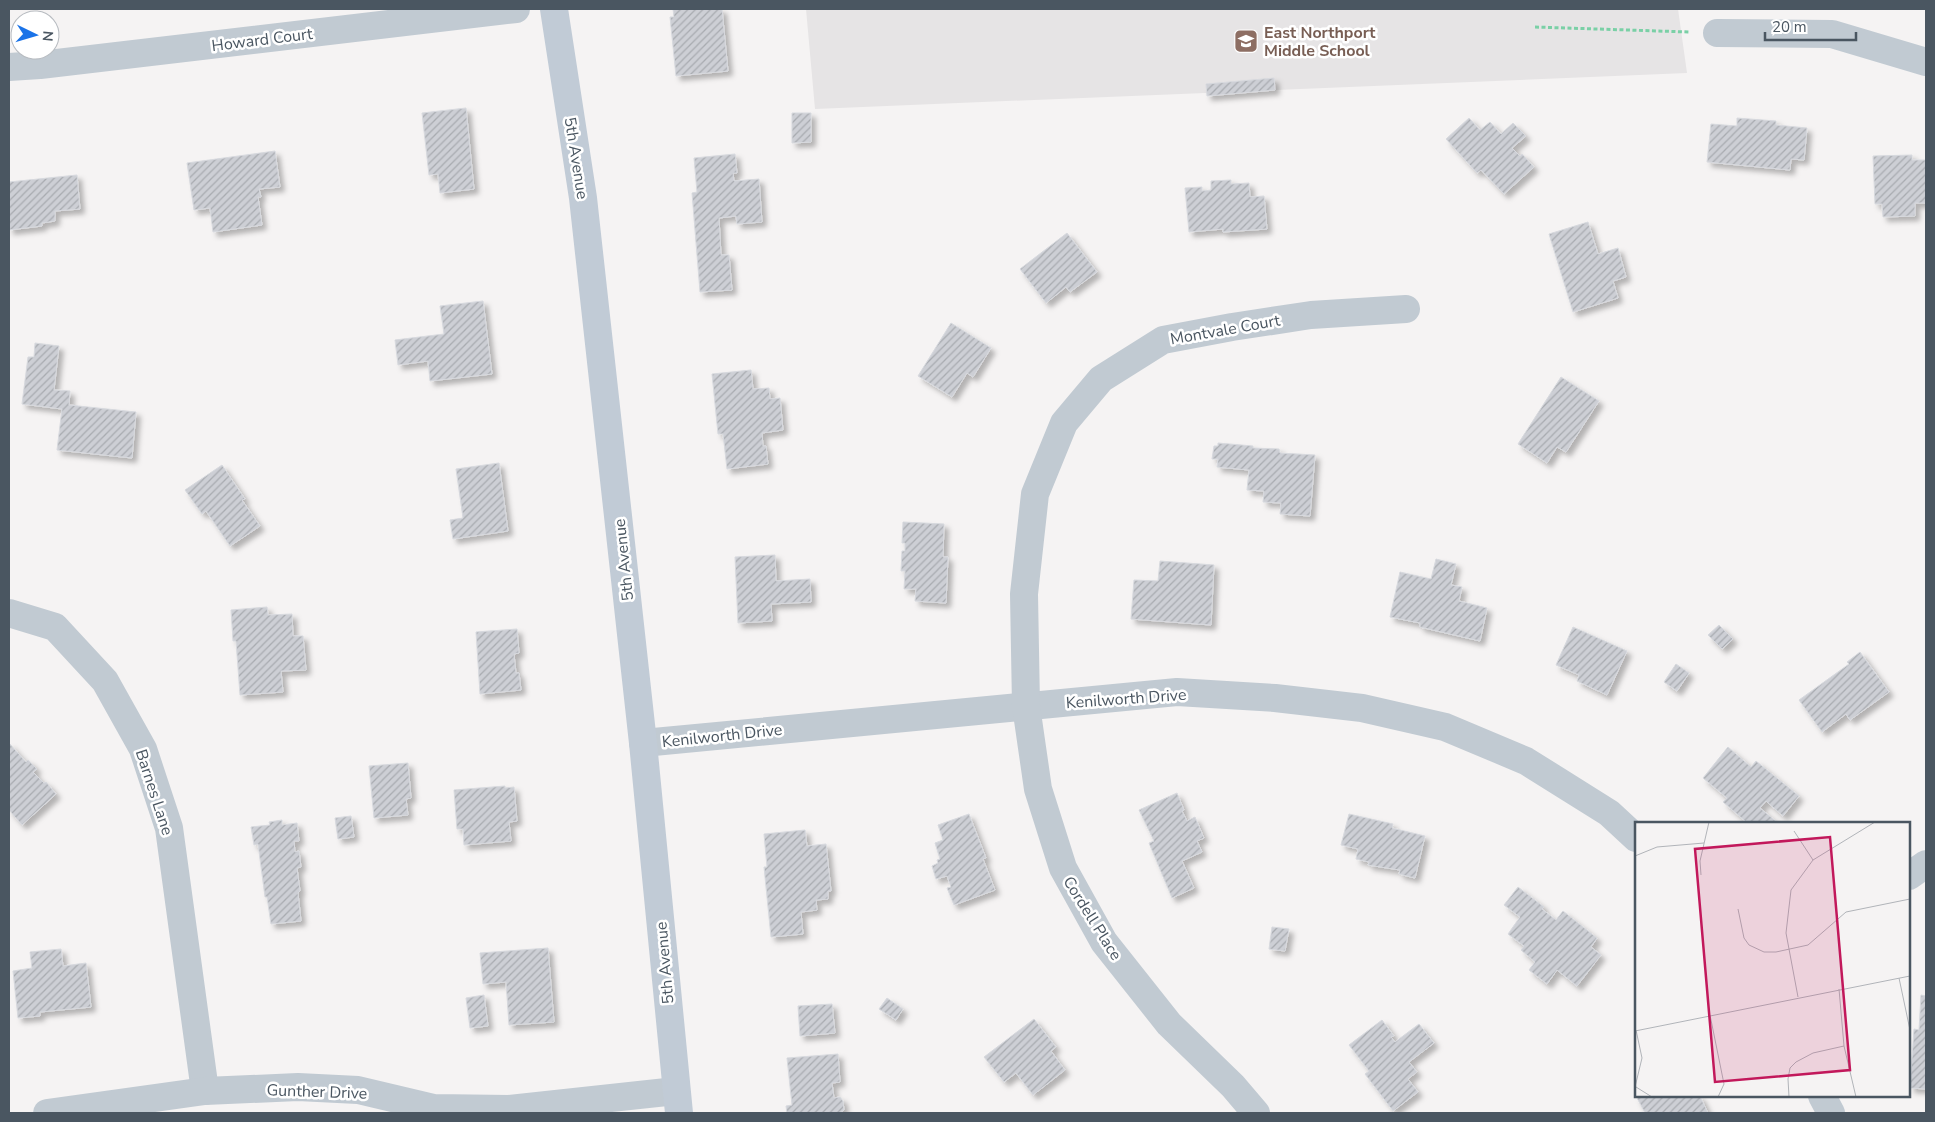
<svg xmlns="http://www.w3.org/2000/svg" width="1935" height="1122" font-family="'Nunito Sans',sans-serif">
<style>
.education{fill:#e6e4e5}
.building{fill:url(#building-hatch);stroke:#d7d9de;filter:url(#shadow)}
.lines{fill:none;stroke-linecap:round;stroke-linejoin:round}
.path{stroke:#7ad0a6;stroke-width:3;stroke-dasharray:4 2.5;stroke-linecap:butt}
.street{stroke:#c1cad2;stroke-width:28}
.secondary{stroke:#c1cbd6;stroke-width:28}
.labels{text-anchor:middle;stroke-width:5;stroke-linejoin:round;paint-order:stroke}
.education-label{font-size:16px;font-weight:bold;fill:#785e54;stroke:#fff;text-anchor:start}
.street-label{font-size:16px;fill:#4a5661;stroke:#fff}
.inset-road{fill:none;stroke:#b1b4b9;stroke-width:1}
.view{fill:#c2185b;fill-opacity:0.15;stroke:#c2185b;stroke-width:2.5}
.inset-edge{fill:none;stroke:#4a5661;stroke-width:2.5}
</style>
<defs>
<pattern id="building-hatch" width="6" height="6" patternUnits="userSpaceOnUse" patternTransform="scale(1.25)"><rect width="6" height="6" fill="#cdcfd5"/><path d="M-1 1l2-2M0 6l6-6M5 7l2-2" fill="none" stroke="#a8abb0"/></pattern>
<filter id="shadow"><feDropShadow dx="4.5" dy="4.5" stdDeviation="2.5" flood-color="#0004"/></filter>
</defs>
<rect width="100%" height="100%" fill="#f5f3f3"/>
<path class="education" d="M806 9H1678L1687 73 815 109Z"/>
<g class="building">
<path d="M673 9H722L728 71 676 76 670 17H674Z"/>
<path d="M1274 78 1275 90 1207 96 1206 84Z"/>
<path d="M466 108 474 189 440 193 438 174 429 175 422 113Z"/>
<path d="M792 113H811V142L792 143Z"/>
<path d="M1469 118 1480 130 1490 122 1501 134 1513 123 1526 136 1512 148 1520 156 1522 154 1534 167 1504 194 1481 170 1477 173 1446 139Z"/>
<path d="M1737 118 1776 121V125L1807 128 1804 160 1791 159 1790 170 1707 162 1711 124 1737 126Z"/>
<path d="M275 151 280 187 259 189 261 197H258L262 225 213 232 210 208 194 210 187 163Z"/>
<path d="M735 154 737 173H733L734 181 759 179 762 222 737 224 736 216 719 218 721 255H729L732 290 700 292 692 193 697 192 694 158Z"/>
<path d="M1912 155V160H1926V203H1915V216L1883 217 1882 204H1875L1873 156Z"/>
<path d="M77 175 80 209 55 211V221L42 223V226L9 230V182Z"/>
<path d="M1231 180V184L1249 183 1250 197 1264 196 1267 229 1223 232V229L1189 232 1185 188 1202 187V191L1211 190V181Z"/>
<path d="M1588 222 1598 254 1618 248 1626 277 1613 281 1618 298 1573 312 1549 234Z"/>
<path d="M1067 233 1097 272 1070 292 1066 287 1046 303 1020 269Z"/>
<path d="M483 301 492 374 430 381 428 361 398 365 395 340 444 334 440 306Z"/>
<path d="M951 323 991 348 973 377 967 373 952 397 918 376Z"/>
<path d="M35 343 59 346 54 390 70 391 69 405 136 412 132 458 57 450 62 409 22 404 28 357H34Z"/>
<path d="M751 370 753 389 769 388 770 399 780 398 783 430 762 433 763 446H766L768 464 727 469 723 434H718L712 374Z"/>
<path d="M1561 377 1599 401 1566 452 1557 447 1547 463 1518 444Z"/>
<path d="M1218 443 1253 446V448L1279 449 1280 453 1315 455 1310 516 1280 514 1281 503 1263 502 1264 491 1247 490 1249 470 1217 467 1218 459H1212L1214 446H1218Z"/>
<path d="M499 463 508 531 453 539 450 520 463 518 456 469Z"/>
<path d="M222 465 245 499 242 500 260 526 230 546 206 511 202 514 185 490Z"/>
<path d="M903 522 944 524 943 557H948L946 603 915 601 916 589H904L905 571H901L902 551H905V543H902Z"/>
<path d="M775 555 776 581 810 579 811 602 771 604 772 621 738 623 735 557Z"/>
<path d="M1436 559 1456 564 1451 585 1462 587 1459 601 1487 608 1480 641 1420 627V623L1390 617 1400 572 1431 579Z"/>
<path d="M1160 561 1214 565 1211 625 1131 619 1134 580 1158 581Z"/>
<path d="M267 607 268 615 292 614 293 636H303L306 670 281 671 283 692 240 695 236 641H233L231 610Z"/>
<path d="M1719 625 1733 639 1722 649 1708 635Z"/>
<path d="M1573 627 1627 651 1607 695 1577 681 1579 675 1556 665Z"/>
<path d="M517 629 519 653 514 654 516 673H519L521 690 480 694 476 632Z"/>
<path d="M1860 652 1889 692 1850 720 1846 714 1822 732 1799 700 1849 664 1847 662Z"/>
<path d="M1676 664 1689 673 1677 691 1664 682Z"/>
<path d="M9 743 26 762 28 760 37 769 33 772 44 783 46 782 56 794 22 825 9 810Z"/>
<path d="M1728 747 1751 767 1756 761 1799 796 1783 816 1766 801 1760 808 1778 823H1743L1745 821 1723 802 1727 798 1703 778Z"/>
<path d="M408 763 411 798 406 799 408 815 374 818 369 766Z"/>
<path d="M505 786V788L514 787 517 821 509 822 511 841 464 845 463 829H457L454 790Z"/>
<path d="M1177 793 1184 810 1182 811 1187 821 1195 817 1204 838 1197 841 1202 852 1182 861 1194 888 1172 898 1149 843 1154 841 1139 810Z"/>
<path d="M969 814 986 858 983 859 995 890 954 905 947 888 951 887 947 876 936 879 932 866 938 863 937 860 940 859 935 843 943 840 938 825Z"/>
<path d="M1349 814 1393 824 1392 828 1425 836 1415 878 1399 874 1400 870 1368 865 1369 862 1356 859 1358 849 1341 845Z"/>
<path d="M351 816 354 837 338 839 335 818Z"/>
<path d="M282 820V825L297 823 299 841H294L295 852 299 851 301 867 297 868 300 891 298 893 301 921 271 924 267 897H265L258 844 254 845 251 827 270 825 269 822Z"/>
<path d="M805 830 807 846 826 844 831 891H828V899L816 900 817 910 801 912 803 934 771 937 764 867H767L764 834Z"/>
<path d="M1518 887 1544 907 1542 909 1556 920 1563 911 1597 938 1591 947 1601 955 1577 986 1557 970 1547 984 1529 970 1535 962 1521 950 1524 946 1508 934 1520 917 1504 905Z"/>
<path d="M1272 927 1289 929 1285 951 1269 949Z"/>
<path d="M548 948 554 1022 509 1025 506 982 483 984 480 953Z"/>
<path d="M61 949 63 966 86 963 91 1007 40 1012V1016L18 1018 13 971 32 968 30 952Z"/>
<path d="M484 995 488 1026 470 1028 466 998Z"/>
<path d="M1921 995 1926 996V1089L1910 1088 1914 1029 1919 1030Z"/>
<path d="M887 998 903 1009 896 1020 879 1009Z"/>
<path d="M832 1004 835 1033 800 1036 798 1006Z"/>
<path d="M1034 1019 1056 1047 1051 1051 1065 1070 1033 1095 1016 1073 1004 1082 984 1057Z"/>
<path d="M1382 1020 1394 1036 1391 1037 1395 1042 1419 1024 1434 1043 1409 1062 1417 1072 1408 1079 1418 1092 1393 1111 1365 1074 1369 1071 1349 1045Z"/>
<path d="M838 1054 840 1082 832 1083 834 1098 840 1097 843 1101 844 1110 840 1113H787L786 1106 792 1105 787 1058Z"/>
<path d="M1636 1096H1700L1708 1113H1645Z"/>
</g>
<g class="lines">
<path class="path" d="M1535 27 1689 32"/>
<g class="street">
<path d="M1717 33 1832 34 1926 62"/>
<path d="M9 67 40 65 516 9"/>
<path d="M9 613 55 627 105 681 143 749 169 828 205 1091"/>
<path d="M643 743 1177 692 1275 698 1362 708 1445 727 1526 761 1609 813 1636 838"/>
<path d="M1909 876 1926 864"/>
<path d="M1822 1096 1831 1113"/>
<path d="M47 1113 205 1091 298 1087 358 1090 434 1108 509 1109 676 1091"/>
<path d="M1256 1113 1233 1086 1169 1024 1104 942 1063 868 1038 789 1026 706 1024 594 1035 494 1064 423 1101 379 1163 340 1232 327 1311 315 1406 309"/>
</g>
<path class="secondary" d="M554 9 583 198 643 743 679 1113"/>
</g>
<defs>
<g id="school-square" transform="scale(1.25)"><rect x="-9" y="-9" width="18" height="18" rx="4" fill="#8d6e63" stroke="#fff"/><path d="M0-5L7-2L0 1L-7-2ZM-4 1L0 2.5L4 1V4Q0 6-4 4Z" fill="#fff"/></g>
</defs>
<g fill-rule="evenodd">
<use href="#school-square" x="1246" y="41"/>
</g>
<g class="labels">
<g class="education-label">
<text x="1264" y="38">East Northport<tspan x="1264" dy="18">Middle School</tspan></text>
</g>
<g class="street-label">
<text transform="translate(262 39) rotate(-7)" y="6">Howard Court</text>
<text transform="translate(577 158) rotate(81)" y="6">5th Avenue</text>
<text transform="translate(1225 329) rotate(-10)" y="6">Montvale Court</text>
<text transform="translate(623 560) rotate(-96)" y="6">5th Avenue</text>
<text transform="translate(1126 698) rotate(-4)" y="6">Kenilworth Drive</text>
<text transform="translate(722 735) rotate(-6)" y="6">Kenilworth Drive</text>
<text transform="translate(155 792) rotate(72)" y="6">Barnes Lane</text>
<text transform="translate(1093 918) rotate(58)" y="6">Cordell Place</text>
<text transform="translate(664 963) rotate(-95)" y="6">5th Avenue</text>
<text transform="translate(317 1091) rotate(2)" y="6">Gunther Drive</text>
</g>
</g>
<g transform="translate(1635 822)">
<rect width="275" height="275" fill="#f5f3f3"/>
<path class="inset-road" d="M159 9 178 38M0 34 22 25 69 21M66 53 65 39 74 0M103 87 109 116 114 123 129 130H141L173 123 211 90 275 77M264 156 275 208M204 167 209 224 221 275M163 175 151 111 156 68 178 38 240 0M75 193 89 262 83 275M0 209 275 154M0 265 7 236 1 208M1 265 17 275M154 275 153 257 155 246 161 240 178 231 209 224"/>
<path class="view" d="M195 15 215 248 80 260 60 27Z"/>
<rect width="275" height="275" class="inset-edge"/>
</g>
<rect width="1935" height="1122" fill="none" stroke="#4a5661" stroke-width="20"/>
<g transform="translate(35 35) rotate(95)"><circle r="24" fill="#ffffff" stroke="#b7bbc0"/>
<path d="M0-4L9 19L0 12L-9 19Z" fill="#1a73e8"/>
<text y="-8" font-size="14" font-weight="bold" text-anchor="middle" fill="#4a5661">N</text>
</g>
<path d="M1765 32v8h91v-8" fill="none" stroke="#4a5661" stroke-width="2.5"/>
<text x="1772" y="32" font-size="15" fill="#4a5661" stroke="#ffffff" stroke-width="4" paint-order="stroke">20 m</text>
</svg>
